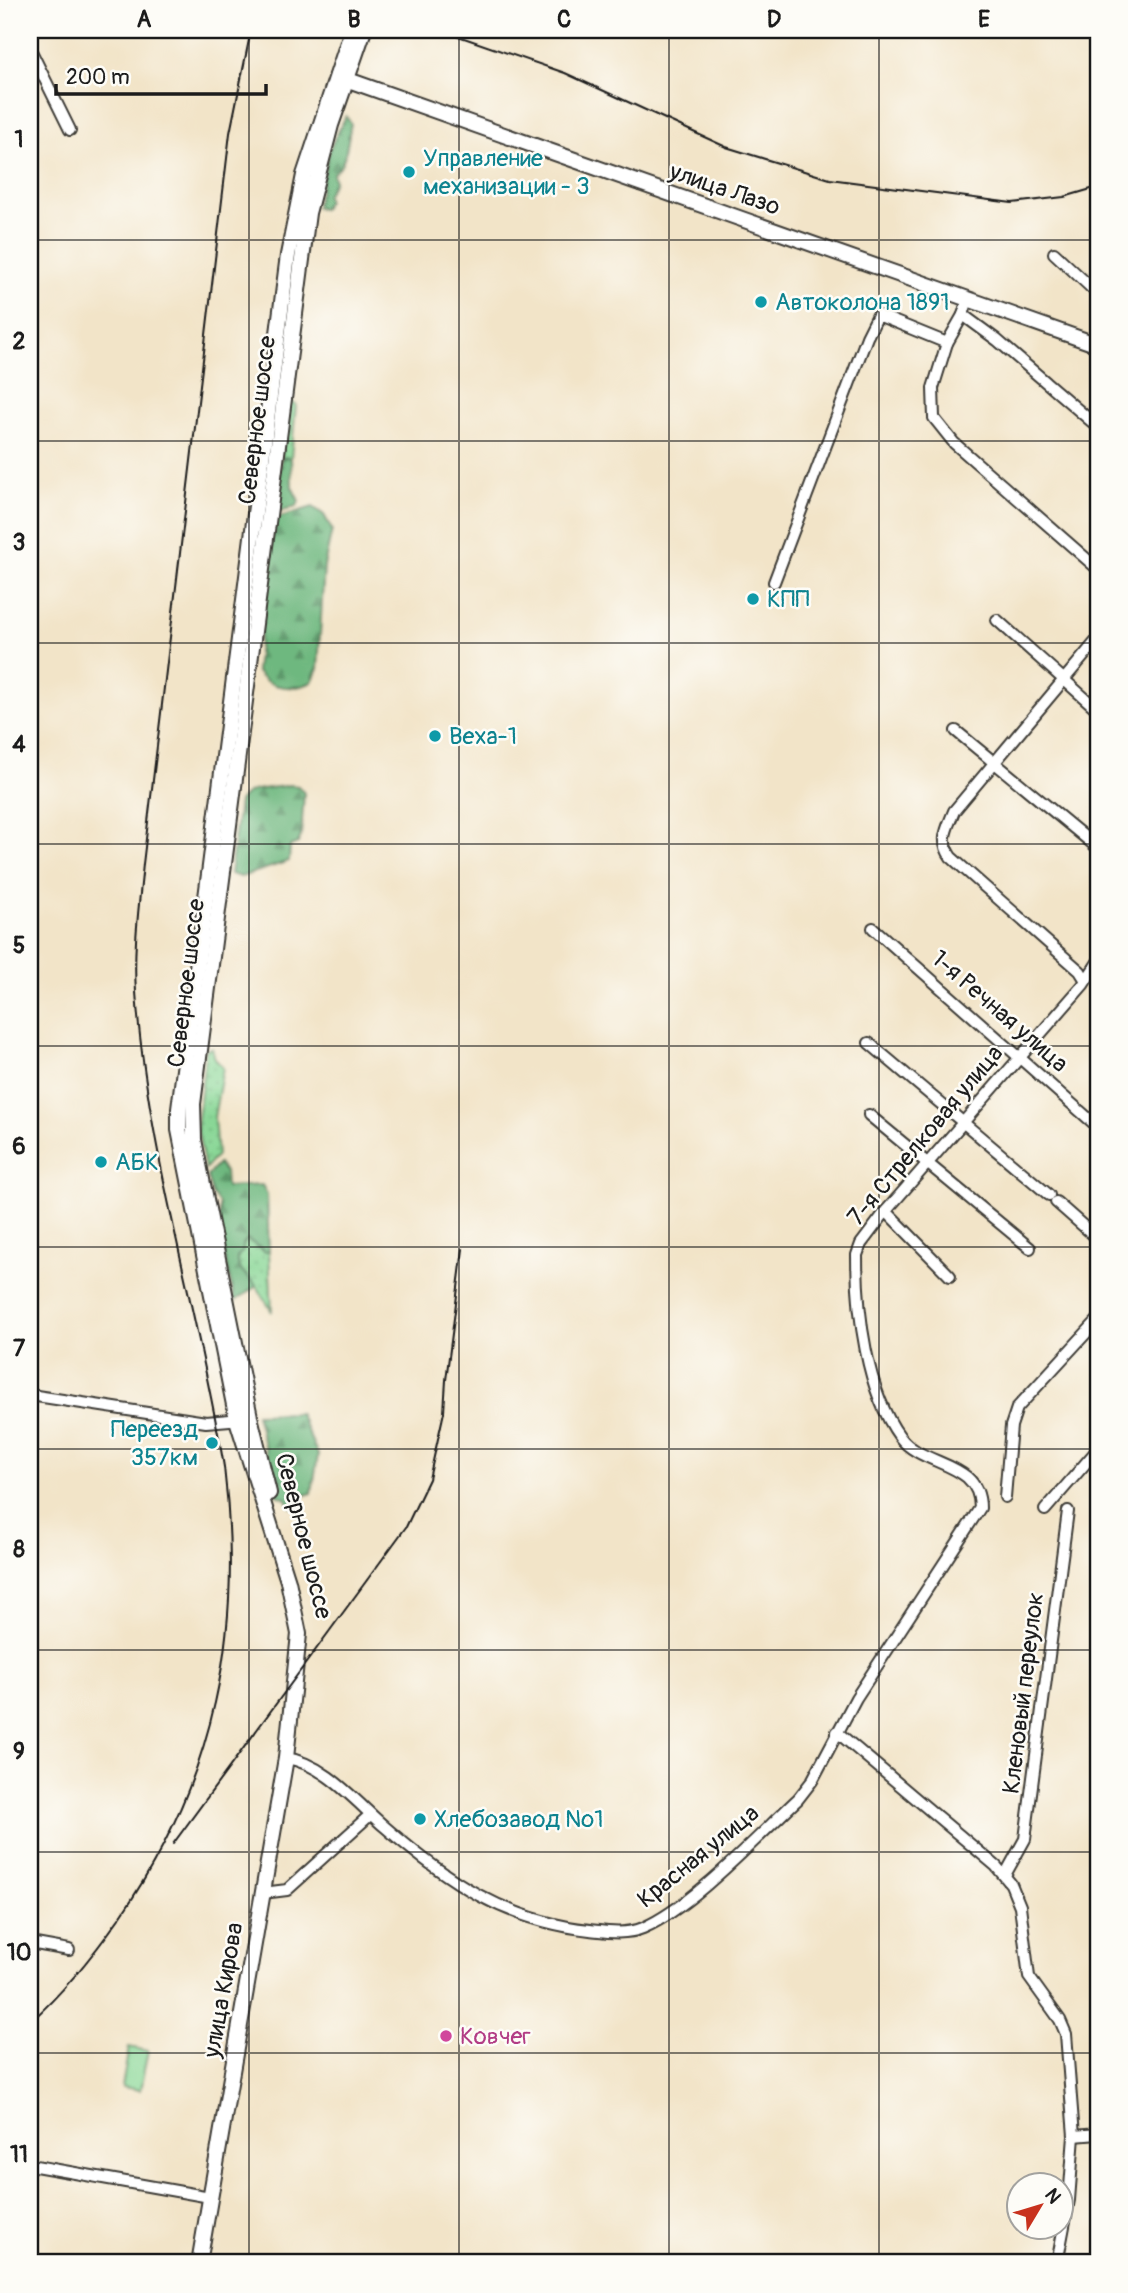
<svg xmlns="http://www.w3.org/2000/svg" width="1128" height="2293" font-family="Pangolin,sans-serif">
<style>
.grass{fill:url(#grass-dots);stroke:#527a59;stroke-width:2}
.forest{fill:url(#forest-firs);stroke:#456a4e;stroke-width:2}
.pitch{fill:#89d796;stroke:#527a59;stroke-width:2}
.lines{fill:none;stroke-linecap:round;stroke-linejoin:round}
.minor-casing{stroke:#3c3a36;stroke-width:14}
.major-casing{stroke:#3c3a36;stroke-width:18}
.minor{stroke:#fff;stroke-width:10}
.major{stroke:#fff;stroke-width:14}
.rail{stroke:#1c1c1c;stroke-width:2}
.grid{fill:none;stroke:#1c1c1c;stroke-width:2;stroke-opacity:0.55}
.culture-dot{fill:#0f9aa8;stroke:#fdfcf7;stroke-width:2.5}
.hotel-dot{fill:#d1479c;stroke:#fdfcf7;stroke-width:2.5}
.labels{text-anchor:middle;stroke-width:5;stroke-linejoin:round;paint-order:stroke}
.culture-label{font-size:24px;fill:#0d838f;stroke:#fdfcf7;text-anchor:start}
.street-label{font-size:24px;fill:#1c1c1c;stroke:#fdfcf7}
.hotel-label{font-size:24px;fill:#b23c85;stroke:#fdfcf7;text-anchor:start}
.neatline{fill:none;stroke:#1c1c1c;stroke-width:2.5}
.grid-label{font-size:23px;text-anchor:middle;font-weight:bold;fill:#1c1c1c}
</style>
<defs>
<pattern id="grass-dots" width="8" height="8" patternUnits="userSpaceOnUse" patternTransform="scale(1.75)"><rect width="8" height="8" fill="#89d796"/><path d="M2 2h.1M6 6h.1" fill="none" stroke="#76b881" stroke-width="1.8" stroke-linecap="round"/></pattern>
<pattern id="forest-firs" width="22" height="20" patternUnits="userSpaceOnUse" patternTransform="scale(1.75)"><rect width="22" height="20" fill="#6eb87f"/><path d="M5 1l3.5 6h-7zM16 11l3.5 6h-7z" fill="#5a9567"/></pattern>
</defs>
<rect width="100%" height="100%" fill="#fdfcf7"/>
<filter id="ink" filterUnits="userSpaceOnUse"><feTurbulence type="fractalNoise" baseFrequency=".0143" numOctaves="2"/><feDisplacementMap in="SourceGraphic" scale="14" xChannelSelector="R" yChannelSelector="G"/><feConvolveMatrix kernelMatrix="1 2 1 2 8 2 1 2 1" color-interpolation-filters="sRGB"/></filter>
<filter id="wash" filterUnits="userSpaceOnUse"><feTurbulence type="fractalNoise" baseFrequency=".00686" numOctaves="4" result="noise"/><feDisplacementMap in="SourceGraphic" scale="28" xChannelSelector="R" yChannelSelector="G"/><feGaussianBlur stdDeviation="1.57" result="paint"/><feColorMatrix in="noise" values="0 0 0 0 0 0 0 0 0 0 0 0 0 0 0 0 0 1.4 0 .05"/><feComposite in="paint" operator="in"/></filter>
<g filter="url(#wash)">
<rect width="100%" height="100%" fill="#f2e4c8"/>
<g class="grass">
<path d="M290 401 296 405 291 458 281 460Z"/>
<path d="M212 1048 215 1059 223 1068 214 1117 217 1155 205 1169 197 1127 206 1049Z"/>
<path d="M247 1239 265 1252H269L272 1312 257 1286 239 1268 237 1257Z"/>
</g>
<g class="forest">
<path d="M346 116 351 124C347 140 347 165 333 173L334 181 326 196 328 201 322 209 316 207 330 148Z"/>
<path d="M285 457 291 458 292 487 299 501 297 506 278 512 274 509 281 460Z"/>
<path d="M313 507 324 515 332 530 324 566 318 669 312 682C294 691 268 689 256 671L273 522 276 518Z"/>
<path d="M289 785 298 786 304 793 301 836 298 843 290 846 289 861 241 877 230 874 239 802C249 785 270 790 289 785Z"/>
<path d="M218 1164 225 1172 226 1187 262 1185 267 1194 269 1252H265L247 1239 243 1244V1251L237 1257 239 1268 257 1286 235 1301 219 1234V1204L212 1194 207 1176Z"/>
<path d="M299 1413 318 1455 312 1493 298 1497 299 1508 291 1507 287 1499 277 1495 256 1414Z"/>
</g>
<path class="pitch" d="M129 2047 148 2051 140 2090 122 2087Z"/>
</g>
<g filter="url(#ink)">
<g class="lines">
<g class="minor-casing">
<g id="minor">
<path d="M30 49 70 130"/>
<path d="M1054 253 1098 294"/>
<path d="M968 299 963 315 947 343 933 388 934 418 954 443 1098 569"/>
<path d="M963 315 997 340 1098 427"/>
<path d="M774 582 867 337 878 315 947 343"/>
<path d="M997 620 1098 710"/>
<path d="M956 731 1098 848"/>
<path d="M873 928 1098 1127"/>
<path d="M1085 979 1080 971 951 857C939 840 947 829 954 811L1098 639"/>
<path d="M869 1043 1049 1195"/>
<path d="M869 1115 1030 1248"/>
<path d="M1056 1202 1098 1239"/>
<path d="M886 1211 950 1276"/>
<path d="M30 1395 206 1422 242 1419"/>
<path d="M1005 1497 1011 1426 1017 1408 1098 1320"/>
<path d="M1045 1510 1098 1449"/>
<path d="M837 1732 996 1866 1011 1884 1020 1906 1029 1977 1060 2020 1066 2034 1074 2136 1069 2200 1057 2263"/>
<path d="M286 1758C324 1763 357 1803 385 1827 447 1881 506 1921 590 1930 607 1932 626 1935 643 1928 692 1907 757 1837 798 1799L812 1781 856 1698 980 1508C980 1460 923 1468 900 1437 866 1391 857 1312 857 1255L861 1244 886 1211 1083 985 1098 962"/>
<path d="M1005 1875 1025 1839 1068 1511"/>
<path d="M263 1893 287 1890 370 1815"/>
<path d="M30 1943 69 1950"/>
<path d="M1074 2136 1098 2134"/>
<path d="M30 2165 210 2197"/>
<path d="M30 2261 39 2263"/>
</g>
</g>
<g class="major-casing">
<g id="major">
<path d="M337 76 1098 345"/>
<path d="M269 1493 250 1417 194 1140 193 1104 308 213 331 125 364 30"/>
<path d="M199 2263 286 1758 299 1634 288 1581 237 1420 179 1130V1109L288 255 304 175 352 30"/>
</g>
</g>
<use href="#minor" class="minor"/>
<use href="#major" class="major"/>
<g class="rail">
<path d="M441 30 565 73 726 147 830 179 1012 203 1064 197 1098 187"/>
<path d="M173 1844 406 1527 429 1479 444 1412 446 1380 463 1249"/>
<path d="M30 2022C64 1992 94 1954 120 1917 215 1779 244 1632 224 1467 198 1309 147 1152 136 992 133 949 139 906 143 864L230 133 251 30"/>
</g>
</g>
</g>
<path class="grid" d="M249 30V2263M459 30V2263M669 30V2263M879 30V2263M30 240H1098M30 441H1098M30 643H1098M30 844H1098M30 1046H1098M30 1247H1098M30 1449H1098M30 1650H1098M30 1852H1098M30 2053H1098"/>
<g class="culture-dot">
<circle cx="409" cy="172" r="7"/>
<circle cx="761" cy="302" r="7"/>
<circle cx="753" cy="599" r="7"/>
<circle cx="435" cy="736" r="7"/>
<circle cx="101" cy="1162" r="7"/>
<circle cx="212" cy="1443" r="7"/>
<circle cx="420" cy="1819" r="7"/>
</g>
<circle class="hotel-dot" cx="446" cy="2036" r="7"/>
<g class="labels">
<g class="culture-label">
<text x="423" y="166">Управление<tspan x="423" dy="28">механизации - 3</tspan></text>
<text x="775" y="310">Автоколона 1891</text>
<text x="767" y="607">КПП</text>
<text x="449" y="744">Веха-1</text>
<text x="115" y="1170">АБК</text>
<text x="198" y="1437" text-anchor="end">Переезд<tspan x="198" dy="28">357км</tspan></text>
<text x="434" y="1827">Хлебозавод №1</text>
</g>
<g class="street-label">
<text transform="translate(725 189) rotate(19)" y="8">улица Лазо</text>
<text transform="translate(257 420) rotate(-83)" y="8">Северное шоссе</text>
<text transform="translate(186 983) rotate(-83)" y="8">Северное шоссе</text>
<text transform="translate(1000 1011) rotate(41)" y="8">1-я Речная улица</text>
<text transform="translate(925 1135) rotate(-50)" y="8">7-я Стрелковая улица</text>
<text transform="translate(304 1536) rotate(76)" y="8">Северное шоссе</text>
<text transform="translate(1023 1693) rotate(-83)" y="8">Кленовый переулок</text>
<text transform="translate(698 1856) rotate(-39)" y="8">Красная улица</text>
<text transform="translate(223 1990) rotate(-80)" y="8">улица Кирова</text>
</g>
<g class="hotel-label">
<text x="460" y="2044">Ковчег</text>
</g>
</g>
<rect width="1128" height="2293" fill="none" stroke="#fdfcf7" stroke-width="77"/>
<g transform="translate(1040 2206) rotate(52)"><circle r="33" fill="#fdfcf7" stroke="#a3a29f" stroke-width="2"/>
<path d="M0-5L12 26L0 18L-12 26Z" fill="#c8321e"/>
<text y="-10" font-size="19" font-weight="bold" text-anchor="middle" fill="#1c1c1c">N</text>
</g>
<path d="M56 84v10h210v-10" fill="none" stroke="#1c1c1c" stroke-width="3.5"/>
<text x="66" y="84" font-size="21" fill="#1c1c1c" stroke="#fdfcf7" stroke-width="5" paint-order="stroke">200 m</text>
<rect x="38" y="38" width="1052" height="2216" class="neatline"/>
<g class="grid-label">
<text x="144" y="27">A</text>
<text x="354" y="27">B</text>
<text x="564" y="27">C</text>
<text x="774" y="27">D</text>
<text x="984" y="27">E</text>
<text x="19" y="147">1</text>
<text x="19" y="349">2</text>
<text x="19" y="550">3</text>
<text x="19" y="752">4</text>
<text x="19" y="953">5</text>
<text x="19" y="1154">6</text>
<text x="19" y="1356">7</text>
<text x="19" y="1557">8</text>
<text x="19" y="1759">9</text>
<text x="19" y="1960">10</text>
<text x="19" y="2162">11</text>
</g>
</svg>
